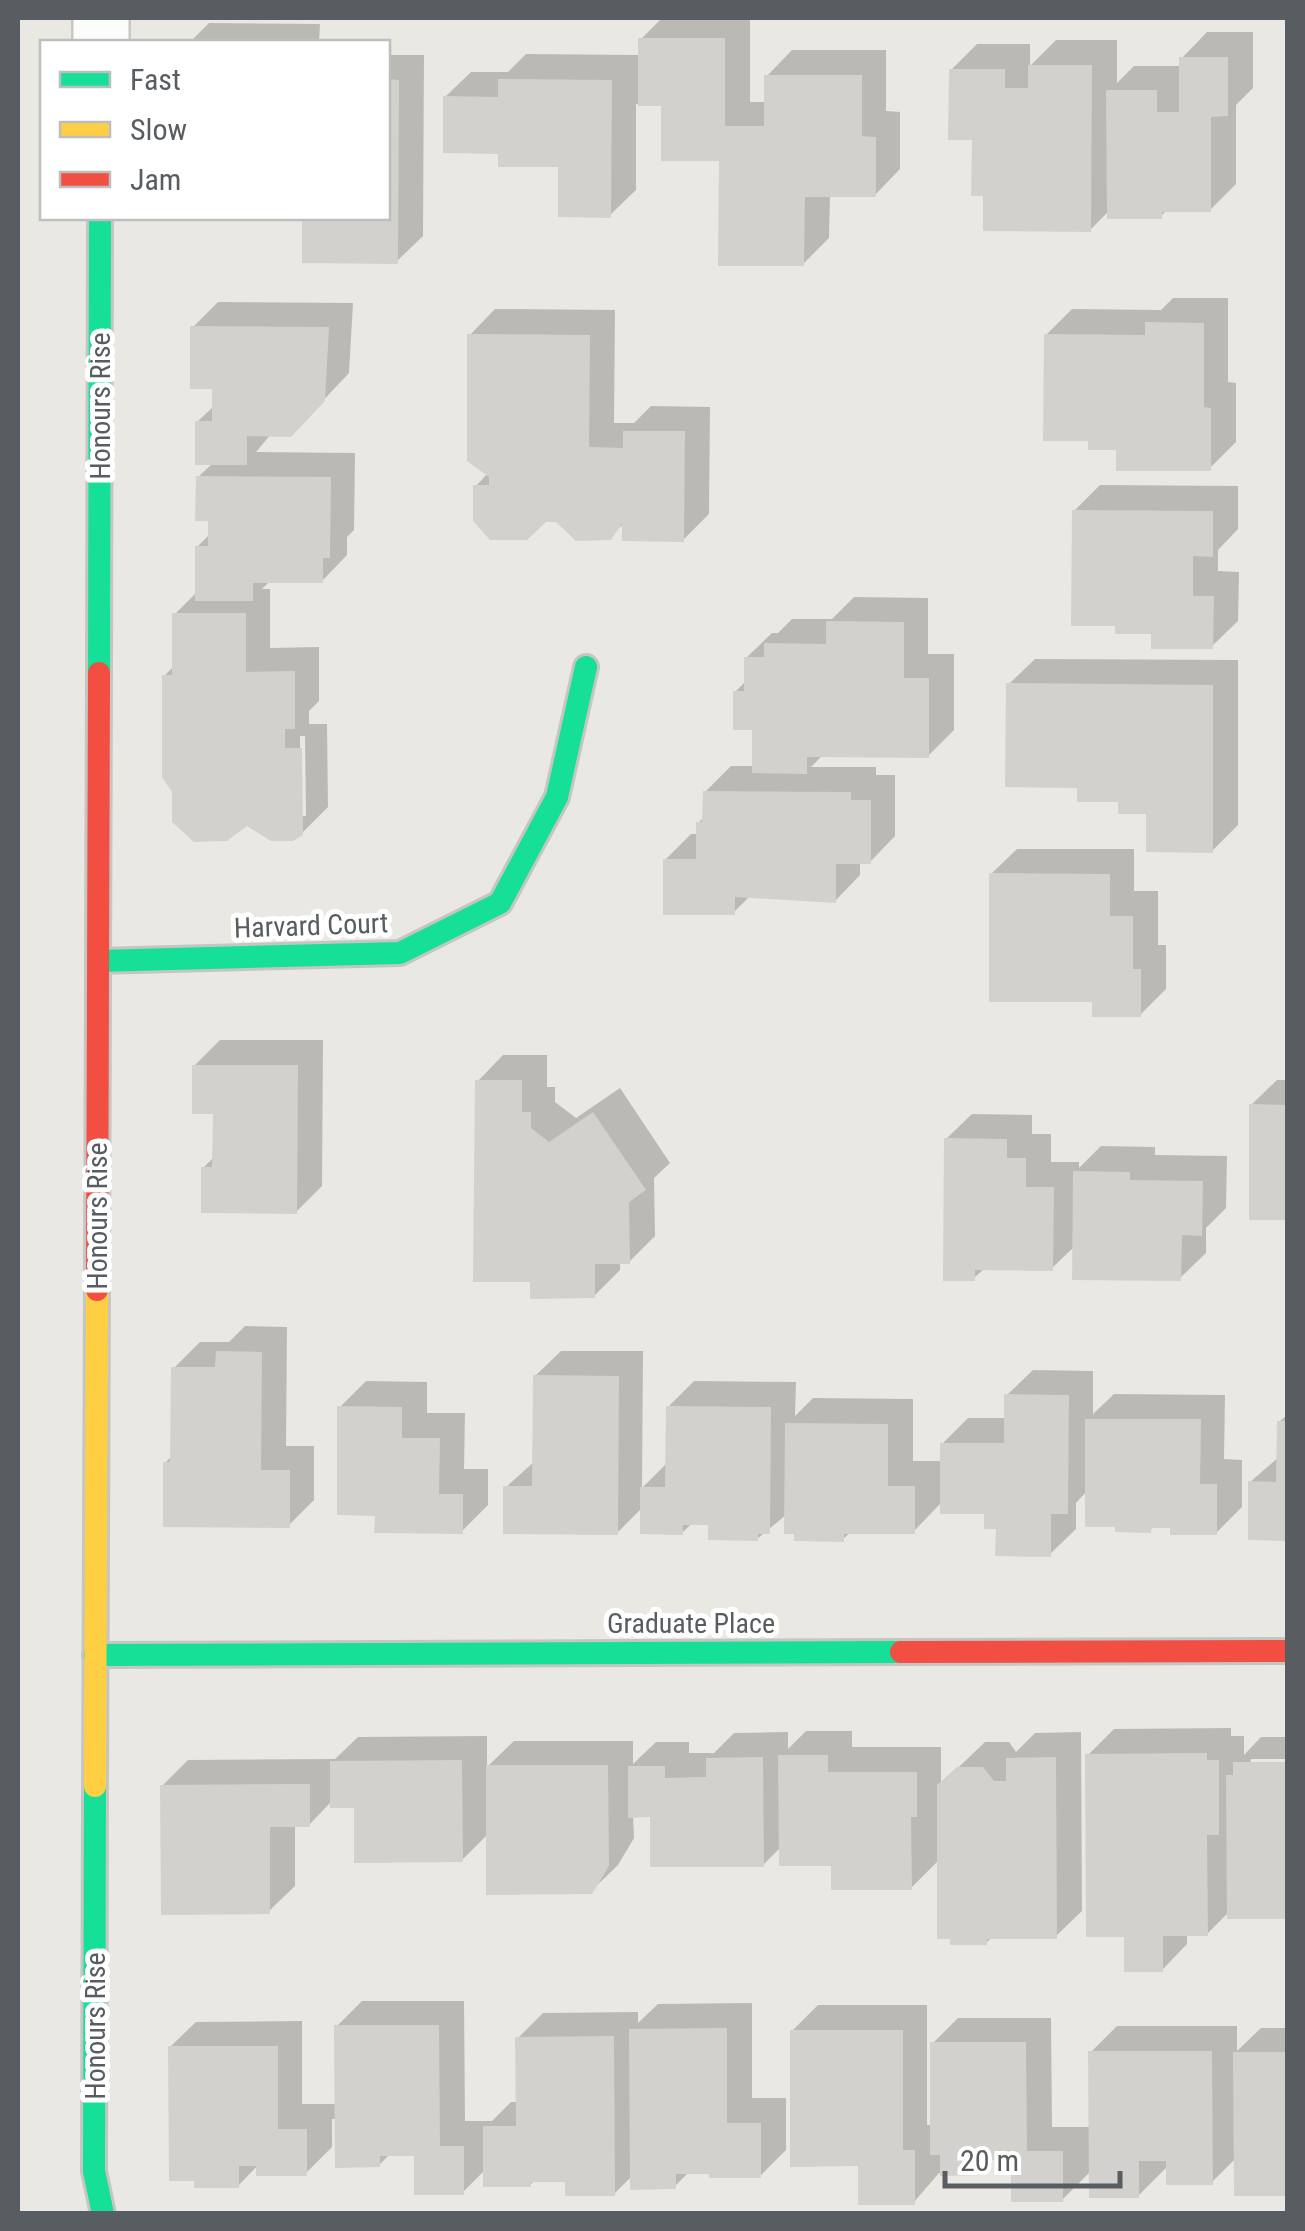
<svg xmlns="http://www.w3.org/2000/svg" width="1305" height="2231" font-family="'Roboto Condensed',sans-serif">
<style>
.shadow{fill:#0003;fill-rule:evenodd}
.building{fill:#d2d1cd}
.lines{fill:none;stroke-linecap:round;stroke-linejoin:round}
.street-casing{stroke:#c7c7c6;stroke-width:60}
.fast-casing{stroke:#c5c6c4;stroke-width:28}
.slow-casing{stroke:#c5c6c4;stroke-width:28}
.jam-casing{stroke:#c5c6c4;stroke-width:28}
.street{stroke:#fcfcfb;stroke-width:55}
.fast{stroke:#16e098;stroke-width:22}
.slow{stroke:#ffcf43;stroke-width:22}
.jam{stroke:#f24e42;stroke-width:22}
.labels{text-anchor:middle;stroke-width:10;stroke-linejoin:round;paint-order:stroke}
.street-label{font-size:28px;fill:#585d61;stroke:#fff}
</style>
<rect width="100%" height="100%" fill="#eae8e2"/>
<g class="shadow">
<path d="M662 18H750V102H767V76L792 50H886V111L900 112V169L875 195H830L829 238 803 264 722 159 663 104H636V190L610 215 561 165 500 151 445 97 471 72H508L526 54 641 55V39Z"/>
<path d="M209 23 320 24 319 42H190Z"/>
<path d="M1207 32H1253V88L1236 105V184L1210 210H1167L1161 216 1109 211 1090 230 985 194 975 137 951 70 977 44H1030V66L1056 40H1117V83L1134 66H1182V58Z"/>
<path d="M388 55H424L423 236 397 261 305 260V218H388Z"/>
<path d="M1173 298H1228V382L1236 383V442L1210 468 1118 447 1046 335 1072 309 1161 310Z"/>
<path d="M218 302 353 303 349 373 316 408 271 434 256 452 355 453 354 530 347 537V555L322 581H270L262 589H270V648L319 647V701L309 711V724H327L328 807 302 833 246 823 164 676 175 665V614L197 592V547L210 534V519L198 477 214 462 197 422 214 406V386L193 327ZM300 736H305L306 816H301Z"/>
<path d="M495 309 615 310 614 423H634L651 406 710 407 709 514 683 540 624 523 610 537 557 520 476 486 488 473 470 335Z"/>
<path d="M1100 485 1238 486V529L1218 550V571L1239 572 1238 621 1212 646 1153 631 1074 511Z"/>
<path d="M854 597 928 598V654H954V730L928 756 823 755 811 767H876V775H895V836L870 862H860V875L835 901 750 896 734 912 665 860 691 834H698V823L704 817 705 792 731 766H754V727L735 692 746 681V658L772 633H778L792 619H832Z"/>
<path d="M1035 659 1238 660V825L1212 851 1149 812 1079 786 1009 684Z"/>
<path d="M1017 849H1134V891H1158V945H1166V989L1140 1015 1095 999 991 874Z"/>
<path d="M220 1040H323L322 1186 296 1212 203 1168 215 1156 216 1112 194 1066Z"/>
<path d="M503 1055H547V1087H555V1102L576 1118 620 1088 670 1163 654 1178 655 1236 629 1262H620V1270L594 1296 532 1279 478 1081Z"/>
<path d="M1277 1080H1288V1218L1251 1105Z"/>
<path d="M972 1114 1032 1115V1134H1051V1162H1079V1168L1101 1146 1155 1147V1155L1227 1156 1226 1208 1206 1228V1253L1180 1278 1075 1246 1052 1268H985L974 1278 946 1139Z"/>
<path d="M245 1326 287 1327 286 1446H314V1500L289 1525 165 1463 173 1455 174 1368 200 1342H229Z"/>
<path d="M561 1351H643L642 1488 667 1463 668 1407 694 1381 796 1382 795 1416 813 1398 913 1399V1461H942V1444L968 1418H1007V1395L1033 1370 1093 1371V1414L1114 1394 1225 1395 1224 1459 1242 1460V1507L1216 1533 1173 1525H1155L1150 1530 1087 1491 1076 1503V1529L1050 1554 998 1526 986 1511 942 1502 914 1531H852L843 1539 796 1531 786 1515 757 1539 710 1523H692L682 1533 643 1507 617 1533 506 1487 535 1461V1376Z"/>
<path d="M366 1381 427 1382V1413H465L464 1469H488V1505L462 1531 377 1514 340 1407Z"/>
<path d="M1288 1414V1538L1250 1482 1279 1457V1422Z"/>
<path d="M1231 1728V1736H1244V1755L1261 1737H1288V1759H1251L1230 1911 1207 1934H1187V1944L1162 1970 1126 1935 1088 1755 1114 1729Z"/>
<path d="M806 1731H852V1747H941V1784L985 1742H1009L1016 1752 1035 1733 1081 1732 1082 1911 1056 1936H993L986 1943 940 1859 911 1888 781 1847 763 1865 652 1814 633 1815 634 1838 618 1865 591 1891 488 1834 462 1860 357 1805 332 1801 309 1825H295V1886L269 1911 162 1786 188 1760 335 1759 358 1737 487 1736V1767L514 1741H633V1764L656 1742H689V1753H714L734 1733 788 1732V1749Z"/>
<path d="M362 2001H464L465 2121H492L511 2102H518V2038L543 2013 638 2012V2023L658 2004 752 2003V2098H786V2150L760 2176 690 2171 675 2186 633 2175 614 2194 568 2180H535L530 2185 485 2170 463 2192 416 2154H390L379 2165 337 2119H332V2147L306 2173 259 2164 238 2186 170 2047 196 2022 302 2021V2104H337L336 2027Z"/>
<path d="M818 2005H927V2125H933V2043L958 2018H1051L1052 2127H1091V2052L1117 2026H1237V2051L1261 2028H1288V2189L1284 2193 1236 2158 1212 2182 1168 2166 1138 2196 1092 2170 1062 2200 1014 2157H995L980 2172 939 2173 914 2202 860 2164 792 2031Z"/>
</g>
<g class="building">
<path d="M638 38H725V126H764V75H862V136L876 137V197H805L804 266H718L719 161H661V106H638Z"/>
<path d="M1179 57H1228V116L1211 117V212H1162V219H1107L1106 90H1157V112H1179Z"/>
<path d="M1028 65H1092L1091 232 983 231V196H971L972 140H948L949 69H1005V88H1028Z"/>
<path d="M388 79 399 80 398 264 302 263V218H388Z"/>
<path d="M498 79 612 80 611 218 558 217V167H498V154L443 153V96L498 97Z"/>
<path d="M1145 322 1204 323V407L1211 408V471H1116V450H1088V441H1043L1044 334 1145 335Z"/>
<path d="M190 326 329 327 325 401 291 437 247 436V465H195V421H212V389H190Z"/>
<path d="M467 334 590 335 589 447 623 448V431H685L684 542 622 541V523L611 540 576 541 556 522H546L527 540H490L473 521V485H489V477L467 461Z"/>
<path d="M196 476 331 477 330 558H323V583H253V601H195V546H208V521H195Z"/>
<path d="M1072 510 1213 511V557L1193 556V596H1214L1213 649H1151V634H1115V626H1071Z"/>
<path d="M172 613H246V672L295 671V729H285V748H302L303 835 293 841H271L247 826 227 841 194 842 172 822V792L162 777V675H172Z"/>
<path d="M826 621 904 622V678H929V758L807 757V774L752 773V730H733V691H744V657H764V643L826 644Z"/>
<path d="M1006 683 1213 685V853L1146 852V814H1118V802H1077V788L1005 787Z"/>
<path d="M703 791 851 792V800H871V864H836V903L735 897V915H663V859H696V822H702Z"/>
<path d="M989 873 1110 874V916H1133V969H1141V1017H1092V1002H989Z"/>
<path d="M192 1065H298L297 1214 201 1213V1167H212L213 1114H192Z"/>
<path d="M475 1080H522V1112H531V1128L549 1142 593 1112 646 1190 629 1202 630 1264H595V1298L530 1299V1282H473Z"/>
<path d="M1249 1104 1288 1105V1220H1249Z"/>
<path d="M944 1138 1007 1139V1158H1026V1187H1054L1053 1271 975 1270V1281H943Z"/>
<path d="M1073 1171 1130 1172V1180L1203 1181 1202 1236 1182 1235 1181 1281 1072 1280Z"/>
<path d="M216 1351 262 1352 261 1470H290V1528L163 1527V1462H170L171 1367H215Z"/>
<path d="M533 1375 619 1376 618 1535 503 1534V1486H532Z"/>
<path d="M1004 1394 1069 1395 1068 1514H1051V1557L995 1556 996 1529H984V1514H940V1443H1004Z"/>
<path d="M337 1406 402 1407V1438H440L439 1494H463V1534L374 1533 375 1516 337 1515Z"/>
<path d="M666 1406 771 1407 770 1534H758V1541L708 1540V1525H683V1535L640 1534V1487H665Z"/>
<path d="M1085 1419H1201L1200 1484H1217V1535H1170V1528H1151V1533L1115 1532V1527H1085Z"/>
<path d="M1277 1421H1288V1541L1248 1540V1481L1276 1482Z"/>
<path d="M785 1423 888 1424V1486H915V1534H844V1542L794 1541V1534H784Z"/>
<path d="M1207 1753V1760H1219V1835H1207L1208 1936H1163V1972H1124V1937H1086L1085 1754Z"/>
<path d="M778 1755H828V1772H917V1817H911L912 1890H831V1866H779Z"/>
<path d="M763 1757 764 1867H650V1817L628 1818V1766H665V1778L706 1777V1758Z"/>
<path d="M1056 1757 1057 1939H987V1945H950V1939H937V1785L957 1767H983L994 1781H1006V1758Z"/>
<path d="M462 1760 463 1862 354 1863V1808H330V1761Z"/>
<path d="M1233 1762H1288V1919H1227L1226 1775H1233Z"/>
<path d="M486 1765H608L609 1866 592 1894 486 1895Z"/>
<path d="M310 1784V1827H270V1914L161 1915 160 1785Z"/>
<path d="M334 2025H439L440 2146H464V2195H414V2156H380V2167L335 2168Z"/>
<path d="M727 2028V2123H761V2178H709V2174H676V2189L630 2190 629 2029Z"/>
<path d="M790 2030H903V2150H915V2205H858V2166L790 2167Z"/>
<path d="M614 2036 615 2196H565V2182H531V2187H483V2126H516L515 2037Z"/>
<path d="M930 2042H1026L1027 2151H1063V2202H1011V2160H981V2175L940 2176V2155H930Z"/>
<path d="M168 2046H278V2129H307V2176H256V2166H239V2188H194V2181H169Z"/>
<path d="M1088 2051H1212L1213 2185H1166V2161H1139V2198H1089Z"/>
<path d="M1233 2052H1288V2186H1285V2196H1234Z"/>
</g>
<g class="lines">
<g class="street-casing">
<path id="street" d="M101 42V18"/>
</g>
<g class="fast-casing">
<g id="fast">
<path d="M99 673 100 218"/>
<path d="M98 961 400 953 500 903 557 797 586 667"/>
<path d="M95 1655 901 1652"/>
<path d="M95 1786 94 2171 103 2214"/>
</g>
</g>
<g class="slow-casing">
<path id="slow" d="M95 1786 97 1290"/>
</g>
<g class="jam-casing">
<g id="jam">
<path d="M97 1290 99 673"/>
<path d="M901 1652 1288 1651"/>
</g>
</g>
<use href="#street" class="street"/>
<use href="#fast" class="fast"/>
<use href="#slow" class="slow"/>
<use href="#jam" class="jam"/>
</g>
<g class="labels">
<g class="street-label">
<text transform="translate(100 406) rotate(-90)" y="10">Honours Rise</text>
<text transform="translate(311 925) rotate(-2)" y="10">Harvard Court</text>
<text transform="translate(97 1216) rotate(-90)" y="10">Honours Rise</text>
<text x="691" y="1633">Graduate Place</text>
<text transform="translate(95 2026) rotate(-90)" y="10">Honours Rise</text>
</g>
</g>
<rect width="1305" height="2231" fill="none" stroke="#585d61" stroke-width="40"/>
<rect x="40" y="40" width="350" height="180" fill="#ffffff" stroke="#bcbec0" stroke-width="2.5"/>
<rect x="60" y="72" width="50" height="15" fill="#16e098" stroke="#bcbec0" stroke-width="2.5"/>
<text x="130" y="90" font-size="30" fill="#585d61">Fast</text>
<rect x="60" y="122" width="50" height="15" fill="#ffcf43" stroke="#bcbec0" stroke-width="2.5"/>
<text x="130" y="140" font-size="30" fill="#585d61">Slow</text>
<rect x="60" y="172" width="50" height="15" fill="#f24e42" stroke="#bcbec0" stroke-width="2.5"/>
<text x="130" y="190" font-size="30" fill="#585d61">Jam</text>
<path d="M945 2171v15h175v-15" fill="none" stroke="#585d61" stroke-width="5"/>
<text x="960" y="2171" font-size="30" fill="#585d61" stroke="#ffffff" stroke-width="8" paint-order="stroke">20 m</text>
</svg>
